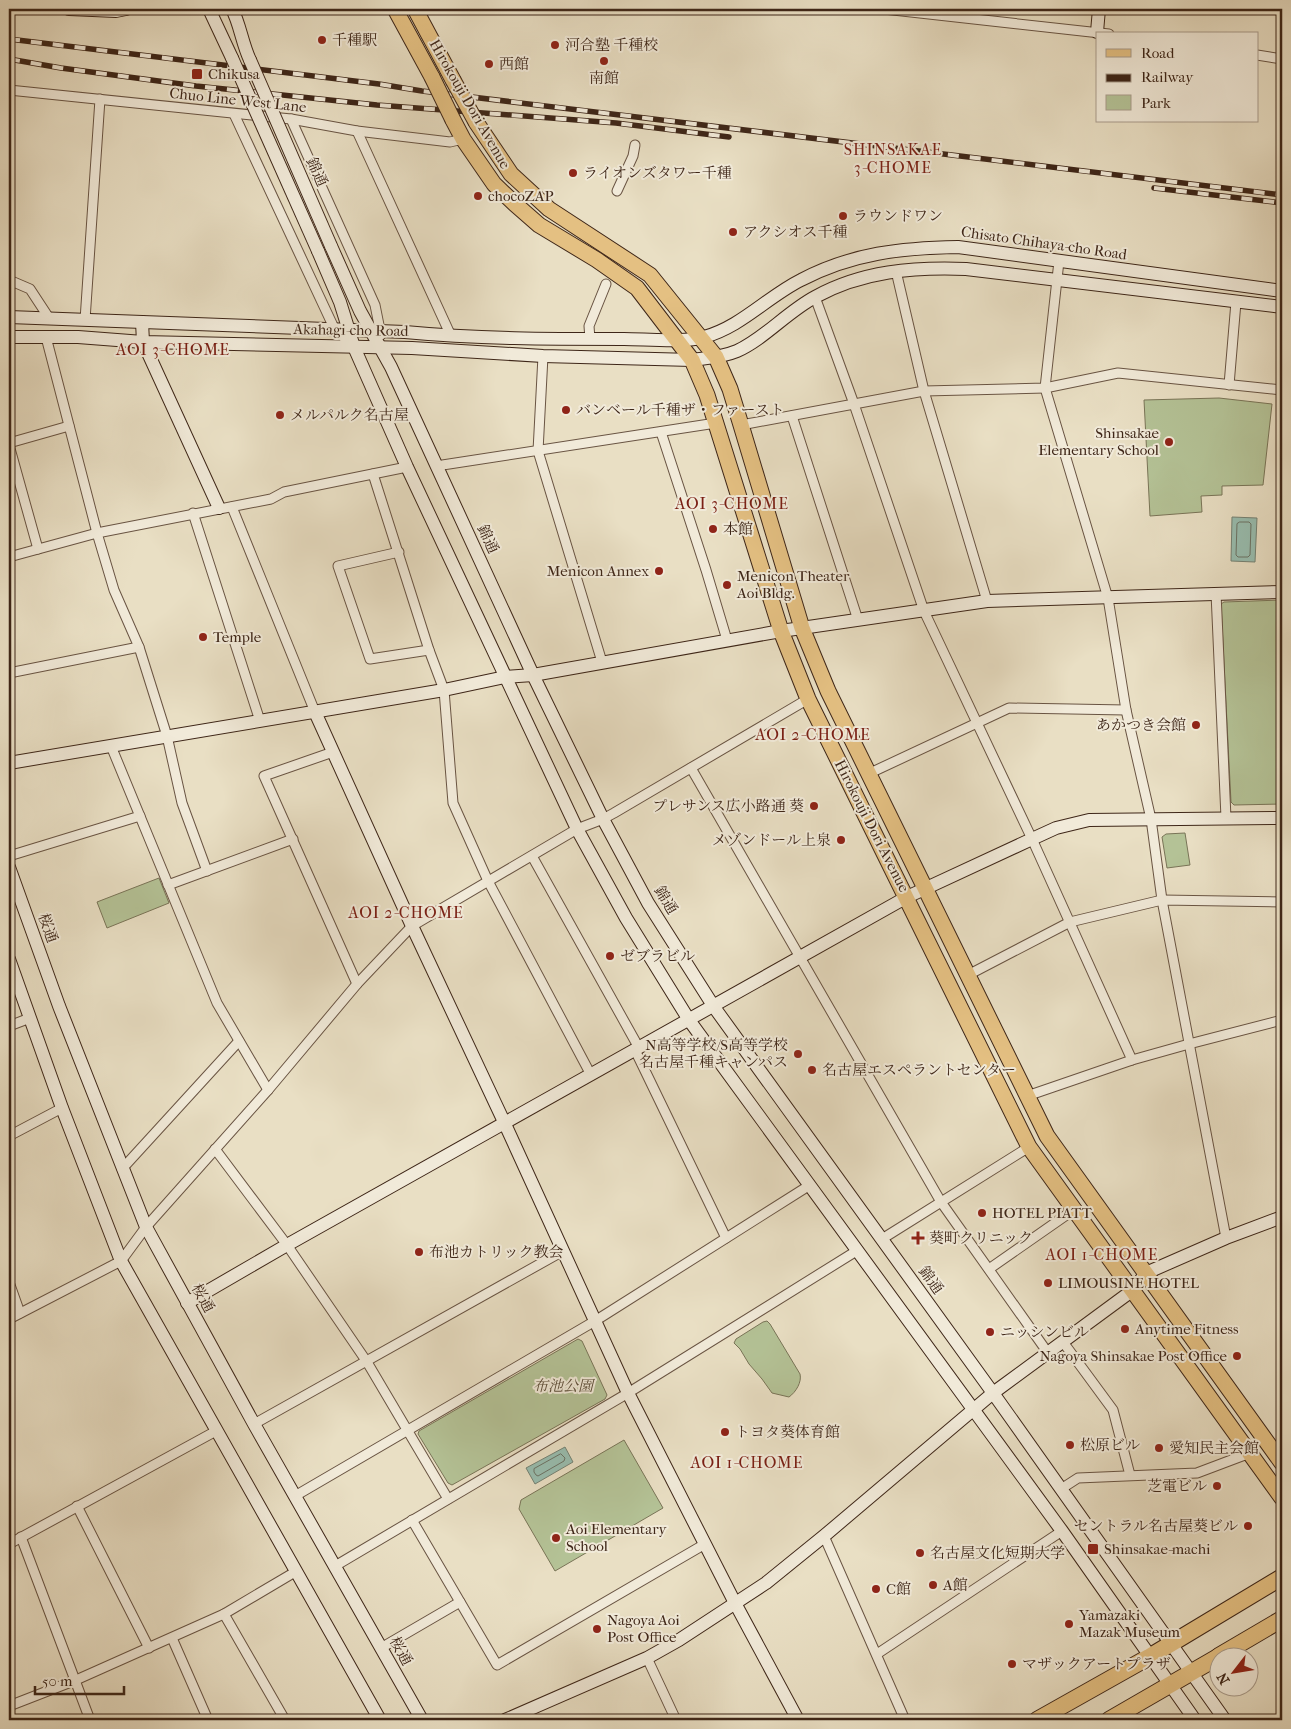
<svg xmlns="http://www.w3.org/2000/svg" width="1291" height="1729" font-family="'IM FELL French Canon','Noto Serif JP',serif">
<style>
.green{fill:#b4c296;stroke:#797457}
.water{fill:#98bdaf;stroke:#748173}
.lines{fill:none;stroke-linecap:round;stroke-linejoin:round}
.shore{stroke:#6b7264;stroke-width:1}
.street-casing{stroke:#695443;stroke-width:11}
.secondary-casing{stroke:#3e2618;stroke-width:14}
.primary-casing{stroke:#3e2618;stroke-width:17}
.highway-casing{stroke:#3e2618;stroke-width:18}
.street{stroke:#f1ead9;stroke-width:9}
.secondary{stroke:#f1ead9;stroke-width:12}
.primary{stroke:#e4c082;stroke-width:15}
.highway{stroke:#e4c082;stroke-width:16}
.rail-casing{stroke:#3e2618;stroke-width:5.5}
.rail{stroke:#f1ead9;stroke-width:4;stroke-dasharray:11;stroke-linecap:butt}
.secondary-bridge-casing{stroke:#3e2618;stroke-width:14;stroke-linecap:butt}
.primary-bridge-casing{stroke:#3e2618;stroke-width:17;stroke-linecap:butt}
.secondary-bridge{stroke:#f1ead9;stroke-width:12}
.primary-bridge{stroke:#e4c082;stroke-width:15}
.poi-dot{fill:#8f2418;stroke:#f1ead9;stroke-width:2}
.labels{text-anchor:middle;stroke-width:4;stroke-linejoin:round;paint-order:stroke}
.poi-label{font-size:15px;fill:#3e2618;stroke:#f1ead9;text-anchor:start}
.street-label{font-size:15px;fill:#3e2618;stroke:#f1ead9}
.park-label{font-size:15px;font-style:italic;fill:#5c4d38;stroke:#f1ead9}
.neighbourhood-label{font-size:16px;letter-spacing:1px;fill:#7a1f14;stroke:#f1ead9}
</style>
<rect width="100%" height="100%" fill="#e9dfc4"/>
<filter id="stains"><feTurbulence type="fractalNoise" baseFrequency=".004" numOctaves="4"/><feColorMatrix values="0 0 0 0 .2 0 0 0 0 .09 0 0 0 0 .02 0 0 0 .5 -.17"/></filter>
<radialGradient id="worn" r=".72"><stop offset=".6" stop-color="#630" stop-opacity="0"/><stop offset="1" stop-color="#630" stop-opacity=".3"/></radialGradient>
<g class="green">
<path d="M1219 398 1272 404 1263 485 1222 486V495L1201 496 1202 512 1150 516 1144 400Z"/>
<path d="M1282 600V804L1234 805 1231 802 1221 604 1224 602Z"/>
<path d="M1185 833 1190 865 1167 868 1162 837 1166 834Z"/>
<path d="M159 878 169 903 107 928 97 902Z"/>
<path d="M767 1321 770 1324 800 1374C802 1382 796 1392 789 1397L772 1393 762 1379 749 1364 740 1349 734 1343 736 1339 763 1322Z"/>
<path d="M578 1339 582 1341 607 1395 605 1399 452 1485 448 1483 418 1434 419 1431Z"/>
<path d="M624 1440 663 1508 555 1571 519 1509 521 1500Z"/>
</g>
<g class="water">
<path d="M1232 517 1257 518 1255 562 1231 561Z"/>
<path d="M565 1447 573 1462 535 1484 526 1468Z"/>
</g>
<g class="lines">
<g class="shore">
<path d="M1240 522H1249L1251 524 1250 555 1248 557H1238L1236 555 1237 524Z"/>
<path d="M561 1454 565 1458 564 1461 538 1476 536 1475 534 1472V1469Z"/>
</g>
<g class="street-casing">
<g id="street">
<path d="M884 9 1109 34"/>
<path d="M1257 55 1282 59"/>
<path d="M9 90 291 119 357 131 450 142 463 139"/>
<path d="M234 114 335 330 353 346"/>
<path d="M291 119 375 305 381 335"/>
<path d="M357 131 451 336"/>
<path d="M617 191 633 156 635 145"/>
<path d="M1059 261 1045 388 1108 598 1126 710 1151 819 1162 900 1226 1238"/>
<path d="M896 271 924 391 987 601"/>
<path d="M9 280 30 289 49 318"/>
<path d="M815 297 854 404 924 611 1032 839 1132 1060"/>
<path d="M85 320 100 99"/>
<path d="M46 337 97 533 114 590 139 647 167 736 182 803 207 871"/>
<path d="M590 339 589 326 606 284"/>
<path d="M543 356 538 451 602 662"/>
<path d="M1229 385 1236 302"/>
<path d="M792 416 858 620"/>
<path d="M741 425 924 391 1045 388 1118 373 1282 390"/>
<path d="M661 432 706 570 727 640"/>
<path d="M9 443 69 426"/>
<path d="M9 445 38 549"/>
<path d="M436 466 716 423"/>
<path d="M373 474 429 650 444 690 453 803 488 881 591 1075"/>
<path d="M232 507 315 712"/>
<path d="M193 513 260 721"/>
<path d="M399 552 338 566 370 659 429 650"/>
<path d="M9 557 97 533 271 499 284 492 407 467"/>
<path d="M1216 593 1226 818"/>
<path d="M9 673 139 647"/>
<path d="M111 746 217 1003 268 1090"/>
<path d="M333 752 264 776 357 984"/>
<path d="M691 768 941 1202 1048 1353"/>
<path d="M868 774 1009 708 1126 710"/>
<path d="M9 856 140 816"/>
<path d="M532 856 639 1048"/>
<path d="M168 885 293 839"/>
<path d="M968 975 1070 922 1162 900 1282 902"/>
<path d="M9 1026 30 1018"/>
<path d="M635 1050 726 1238"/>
<path d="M1027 1096 1132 1060 1189 1044 1282 1020"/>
<path d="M9 1136 62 1108"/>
<path d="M215 1149 287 1245 367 1362 448 1499"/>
<path d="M122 1169 239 1041"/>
<path d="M882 1239 1029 1147"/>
<path d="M989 1269 1075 1209"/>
<path d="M9 1282 20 1313"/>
<path d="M9 1319 121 1261 146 1227 268 1090 357 984 412 926 577 829 603 819 614 813 808 699"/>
<path d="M1063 1342 1113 1410 1130 1475"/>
<path d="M254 1424 563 1251"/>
<path d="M1061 1489 1078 1478 1197 1473 1250 1453"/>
<path d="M295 1496 595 1321 810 1185"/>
<path d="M77 1506 149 1648"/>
<path d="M412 1520 497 1665 705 1544"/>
<path d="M824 1536 905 1720"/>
<path d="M21 1537 90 1720"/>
<path d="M9 1544 216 1431"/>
<path d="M335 1566 628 1393 858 1250"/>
<path d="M224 1614 285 1720"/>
<path d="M172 1638 208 1720"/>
<path d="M381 1648 460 1602"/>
<path d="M877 1654 1062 1531"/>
<path d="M647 1658 676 1720"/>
<path d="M9 1706 76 1680 224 1614 295 1572"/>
</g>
</g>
<g class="secondary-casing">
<g id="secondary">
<path d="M69 9 116 11 126 9"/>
<path d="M209 9 232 58"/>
<path d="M232 9C240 24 242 43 250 60"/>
<path d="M1097 32 1099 9"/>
<path d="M331 246 360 311 391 367 533 675 603 819 648 903 714 1007 993 1393 1225 1720"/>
<path d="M318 251 340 302 354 347 407 467 577 829 626 918 689 1020 1062 1531 1195 1720"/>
<path d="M9 317 405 332C478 339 551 339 624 339 645 339 685 343 704 337 741 327 767 297 801 280 852 253 902 248 958 247L1282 291"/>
<path d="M142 322 143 342 219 508"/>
<path d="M9 337H78L143 342 412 348 543 356 692 360C707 358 723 357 737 351 764 339 787 312 815 297 862 271 913 267 966 269L1282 307"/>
<path d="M315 712 412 926 505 1124 628 1393 735 1603 798 1720"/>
<path d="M9 763 444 690 505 677 533 675 781 631 987 601 1282 592"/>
<path d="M9 867 59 1006 146 1227 254 1424 422 1720"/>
<path d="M9 959 62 1108 121 1261 380 1720"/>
<path d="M187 1303 287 1245 907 897 1032 839 1056 828 1089 820 1282 818"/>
<path d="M505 1720 647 1658 679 1640 766 1583 824 1536 993 1393 1133 1290 1146 1273 1226 1238 1282 1217"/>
</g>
</g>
<g class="primary-casing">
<g id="primary">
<path d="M395 9 432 77"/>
<path d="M415 9 453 80"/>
<path d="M453 120 463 139 494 184 515 204 539 225 597 260 637 288 692 360 707 395 781 631 808 699 1029 1147 1282 1498"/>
<path d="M476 122 511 174 549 209 650 275 716 357 730 389 741 425 802 628 828 691 1047 1136 1282 1463"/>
</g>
</g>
<g class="highway-casing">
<g id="highway">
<path d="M1219 1656 1282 1619"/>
<path d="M1037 1720 1149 1657 1282 1577"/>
<path d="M1109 1720 1218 1657"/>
</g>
</g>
<use href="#street" class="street"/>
<use href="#secondary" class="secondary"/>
<use href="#primary" class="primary"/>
<use href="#highway" class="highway"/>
<g class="rail-casing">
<g id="rail">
<path d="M9 39 379 84 422 91 1282 195"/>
<path d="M9 59 61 68 196 86 377 105 616 123 729 137"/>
<path d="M1154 188 1282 203"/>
</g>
</g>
<use href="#rail" class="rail"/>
<g class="secondary-bridge-casing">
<g id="secondary-bridge">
<path d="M232 58 318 251"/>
<path d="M250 60 331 246"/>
</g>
</g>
<g class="primary-bridge-casing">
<g id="primary-bridge">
<path d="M432 77 453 120"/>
<path d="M453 80 476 122"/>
</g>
</g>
<use href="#secondary-bridge" class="secondary-bridge"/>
<use href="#primary-bridge" class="primary-bridge"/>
</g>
<g class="poi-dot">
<circle cx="322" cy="40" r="5"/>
<circle cx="555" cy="45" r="5"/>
<circle cx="604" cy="61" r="5"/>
<circle cx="489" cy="64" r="5"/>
<rect x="191" y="68" width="12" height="12" rx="2.5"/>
<circle cx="573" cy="173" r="5"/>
<circle cx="478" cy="196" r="5"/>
<circle cx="843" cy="216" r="5"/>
<circle cx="733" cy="232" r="5"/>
<circle cx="566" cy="410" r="5"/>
<circle cx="280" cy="415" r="5"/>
<circle cx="1169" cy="442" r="5"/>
<circle cx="713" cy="529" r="5"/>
<circle cx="659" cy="571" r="5"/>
<circle cx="727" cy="585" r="5"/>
<circle cx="203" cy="637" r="5"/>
<circle cx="1196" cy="725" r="5"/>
<circle cx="814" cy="806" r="5"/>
<circle cx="841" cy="840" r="5"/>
<circle cx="610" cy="956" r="5"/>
<circle cx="798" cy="1054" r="5"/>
<circle cx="812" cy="1070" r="5"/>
<circle cx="982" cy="1213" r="5"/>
<path d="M915.5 1230.5h5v5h5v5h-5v5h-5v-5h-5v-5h5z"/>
<circle cx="419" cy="1252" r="5"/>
<circle cx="1048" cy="1283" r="5"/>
<circle cx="1125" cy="1329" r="5"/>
<circle cx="990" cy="1332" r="5"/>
<circle cx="1237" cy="1356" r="5"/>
<circle cx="725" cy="1432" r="5"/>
<circle cx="1070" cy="1445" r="5"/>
<circle cx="1159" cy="1448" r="5"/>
<circle cx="1217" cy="1486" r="5"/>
<circle cx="1248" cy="1526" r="5"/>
<circle cx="556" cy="1538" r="5"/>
<rect x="1087" y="1543" width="12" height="12" rx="2.5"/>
<circle cx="920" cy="1553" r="5"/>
<circle cx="933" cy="1585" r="5"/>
<circle cx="876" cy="1589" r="5"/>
<circle cx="1069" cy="1624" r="5"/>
<circle cx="597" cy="1629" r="5"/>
<circle cx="1012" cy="1664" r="5"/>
</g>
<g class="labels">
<g class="poi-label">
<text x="332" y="45">千種駅</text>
<text x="565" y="50">河合塾 千種校</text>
<text x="499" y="69">西館</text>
<text x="208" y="79">Chikusa</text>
<text x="604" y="83" text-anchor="middle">南館</text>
<text x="583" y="178">ライオンズタワー千種</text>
<text x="488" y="201">chocoZAP</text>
<text x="853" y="221">ラウンドワン</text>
<text x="743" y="237">アクシオス千種</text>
<text x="576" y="415">バンベール千種ザ・ファースト</text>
<text x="290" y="420">メルパルク名古屋</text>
<text x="1159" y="438" text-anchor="end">Shinsakae<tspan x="1159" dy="17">Elementary School</tspan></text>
<text x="723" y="534">本館</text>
<text x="649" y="576" text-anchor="end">Menicon Annex</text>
<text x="737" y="581">Menicon Theater<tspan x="737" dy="17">Aoi Bldg.</tspan></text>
<text x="213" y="642">Temple</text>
<text x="1186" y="730" text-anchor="end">あかつき会館</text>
<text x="804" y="811" text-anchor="end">プレサンス広小路通 葵</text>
<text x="831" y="845" text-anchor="end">メゾンドール上泉</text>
<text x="620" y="961">ゼブラビル</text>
<text x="788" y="1050" text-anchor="end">N高等学校/S高等学校<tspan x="788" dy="17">名古屋千種キャンパス</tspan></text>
<text x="822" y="1075">名古屋エスペラントセンター</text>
<text x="992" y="1218">HOTEL PIATT</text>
<text x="929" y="1243">葵町クリニック</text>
<text x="429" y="1257">布池カトリック教会</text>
<text x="1058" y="1288">LIMOUSINE HOTEL</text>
<text x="1135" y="1334">Anytime Fitness</text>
<text x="1000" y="1337">ニッシンビル</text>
<text x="1227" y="1361" text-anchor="end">Nagoya Shinsakae Post Office</text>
<text x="735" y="1437">トヨタ葵体育館</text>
<text x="1080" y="1450">松原ビル</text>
<text x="1169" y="1453">愛知民主会館</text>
<text x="1207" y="1491" text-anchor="end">芝電ビル</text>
<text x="1238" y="1531" text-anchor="end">セントラル名古屋葵ビル</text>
<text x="566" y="1534">Aoi Elementary<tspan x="566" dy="17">School</tspan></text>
<text x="1104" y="1554">Shinsakae-machi</text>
<text x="930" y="1558">名古屋文化短期大学</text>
<text x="943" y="1590">A館</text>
<text x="886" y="1594">C館</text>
<text x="1079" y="1620">Yamazaki<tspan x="1079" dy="17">Mazak Museum</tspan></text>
<text x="607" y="1625">Nagoya Aoi<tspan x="607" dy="17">Post Office</tspan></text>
<text x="1022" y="1669">マザックアートプラザ</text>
</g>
<g class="street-label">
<text transform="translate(238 100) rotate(6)" y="5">Chuo Line West Lane</text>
<text transform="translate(470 104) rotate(60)" y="5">Hirokouji Dori Avenue</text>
<text transform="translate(317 172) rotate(66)" y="5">錦通</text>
<text transform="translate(1044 243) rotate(8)" y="5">Chisato Chihaya-cho Road</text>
<text transform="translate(351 330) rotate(1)" y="5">Akahagi-cho Road</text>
<text transform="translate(488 539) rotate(65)" y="5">錦通</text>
<text transform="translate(872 826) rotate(63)" y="5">Hirokouji Dori Avenue</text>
<text transform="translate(666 900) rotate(59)" y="5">錦通</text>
<text transform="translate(48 928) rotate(70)" y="5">桜通</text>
<text transform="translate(931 1280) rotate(54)" y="5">錦通</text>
<text transform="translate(203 1298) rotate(61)" y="5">桜通</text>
<text transform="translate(401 1651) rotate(61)" y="5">桜通</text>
</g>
<g class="park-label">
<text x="563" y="1391">布池公園</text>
</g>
<g class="neighbourhood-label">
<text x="893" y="155">SHINSAKAE<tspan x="893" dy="18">3-CHOME</tspan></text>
<text x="173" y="355">AOI 3-CHOME</text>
<text x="732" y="509">AOI 3-CHOME</text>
<text x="813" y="740">AOI 2-CHOME</text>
<text x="406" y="918">AOI 2-CHOME</text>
<text x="1102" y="1260">AOI 1-CHOME</text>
<text x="747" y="1468">AOI 1-CHOME</text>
</g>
</g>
<rect width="1291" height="1729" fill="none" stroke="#e9dfc4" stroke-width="30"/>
<rect x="10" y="10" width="1271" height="1709" fill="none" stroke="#3e2618" stroke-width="2.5"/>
<rect x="15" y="15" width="1261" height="1699" fill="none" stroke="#3e2618"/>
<rect x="1096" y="32" width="162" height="90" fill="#f1ead9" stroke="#a99c8c"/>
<rect x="1106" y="49" width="25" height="8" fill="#e4c082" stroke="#a99c8c"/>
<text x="1141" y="58" font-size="15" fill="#3e2618">Road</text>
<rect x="1106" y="74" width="25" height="8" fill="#3e2618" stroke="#a99c8c"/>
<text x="1141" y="82" font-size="15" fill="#3e2618">Railway</text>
<rect x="1106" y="95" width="25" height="15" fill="#b4c296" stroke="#a99c8c"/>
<text x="1141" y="108" font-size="15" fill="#3e2618">Park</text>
<g transform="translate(1234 1672) rotate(239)"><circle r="24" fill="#f1ead9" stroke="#a99c8c"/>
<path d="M0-4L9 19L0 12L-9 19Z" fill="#8f2418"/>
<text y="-8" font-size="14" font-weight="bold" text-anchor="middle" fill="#3e2618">N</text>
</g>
<path d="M35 1686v8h89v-8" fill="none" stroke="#3e2618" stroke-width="2.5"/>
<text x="42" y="1686" font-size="15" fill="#3e2618" stroke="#f1ead9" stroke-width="4" paint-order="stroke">50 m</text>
<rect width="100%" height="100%" filter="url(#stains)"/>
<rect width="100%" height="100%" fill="url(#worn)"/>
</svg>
